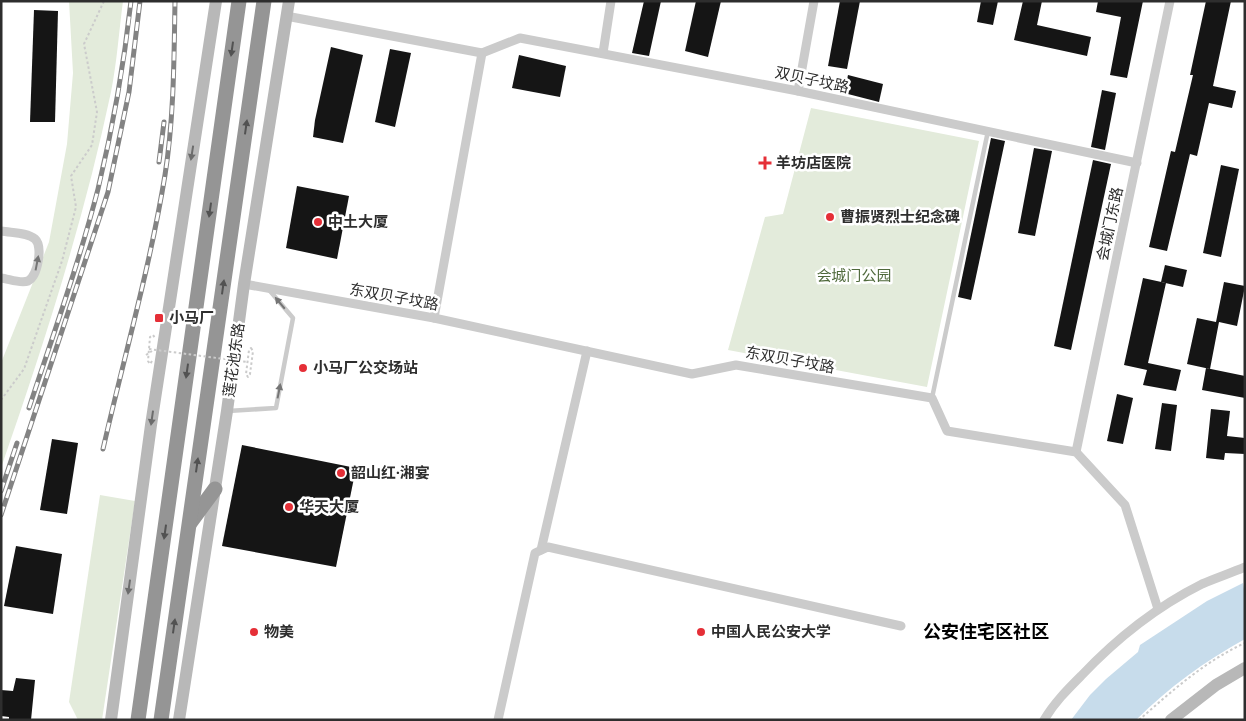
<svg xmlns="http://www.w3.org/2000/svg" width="1246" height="721" font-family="'DM Sans','Noto Sans SC',sans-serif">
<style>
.green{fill:#e3ebdb}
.water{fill:#c7dceb}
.building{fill:#151515}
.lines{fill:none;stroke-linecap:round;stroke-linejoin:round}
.path{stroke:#cbcbcb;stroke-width:2;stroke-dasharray:2.5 2.5;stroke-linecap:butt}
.lane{stroke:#cbcbcb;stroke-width:4.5}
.street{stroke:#cbcbcb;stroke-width:9}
.secondary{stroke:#b8b8b8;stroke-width:12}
.highway{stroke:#959595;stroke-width:15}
.rail-casing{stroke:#838383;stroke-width:5}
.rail{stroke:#fff;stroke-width:3;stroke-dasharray:9;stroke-linecap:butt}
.path-bridge{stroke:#cbcbcb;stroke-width:2;stroke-dasharray:2.5 2.5;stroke-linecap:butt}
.oneway{fill:#525252}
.oneway2{fill:#6c6c6c}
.oneway3{fill:#757575}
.poi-dot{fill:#e52f37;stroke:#fff;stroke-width:2}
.labels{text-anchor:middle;stroke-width:5;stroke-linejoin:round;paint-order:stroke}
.street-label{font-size:15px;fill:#2e2e2e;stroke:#fff}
.poi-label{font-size:15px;font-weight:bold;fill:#2e2e2e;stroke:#fff;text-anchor:start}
.park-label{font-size:15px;fill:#4f693b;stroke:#fff}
.quarter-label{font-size:18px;font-weight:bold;fill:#000;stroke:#fff}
</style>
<rect width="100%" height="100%" fill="#fff"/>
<g class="green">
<path d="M69 1H123C119 31 117 62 111 92 84 220 44 344 1 468V363L49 242 67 144 73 73Z"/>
<path d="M811 108 979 141 927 387 728 350 765 217 783 214Z"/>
<path d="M100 495 135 501 102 720H78L69 702Z"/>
</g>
<path class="water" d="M1243 583 1245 595V639C1205 661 1168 688 1136 720H1071L1090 695 1106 679 1138 652 1140 645 1207 601Z"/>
<g class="building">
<path d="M644 1H661L649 56 632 53Z"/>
<path d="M696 1H721L708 57 685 51Z"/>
<path d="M840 1H860L847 69 828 66Z"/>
<path d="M981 1H998L993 25 977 22Z"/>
<path d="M1023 1H1042L1037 25 1091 37 1087 56 1014 40Z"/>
<path d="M1098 1H1143L1127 78 1110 75 1121 17 1096 12Z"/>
<path d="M1206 1H1231L1213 86 1236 91 1232 108 1209 103 1197 156 1190 154 1167 251 1149 247 1171 151 1175 152 1193 75H1190Z"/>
<path d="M34 10 58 11 55 122H30Z"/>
<path d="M331 47 363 55 343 143 313 137 315 120Z"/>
<path d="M390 49 411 53 395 127 375 122Z"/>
<path d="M519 55 566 66 560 97 512 88Z"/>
<path d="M848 75 883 84 879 102 844 93Z"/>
<path d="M1102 90 1116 93 1105 150 1091 147Z"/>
<path d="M991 138 1005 141 971 300 958 297Z"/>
<path d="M1034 148 1052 151 1035 236 1018 233Z"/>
<path d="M1093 160 1111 164 1071 350 1054 346Z"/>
<path d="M1221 165 1239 169 1221 257 1203 253Z"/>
<path d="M297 186 349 196 337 259 286 248Z"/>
<path d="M1165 265 1187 270 1183 287 1161 282Z"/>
<path d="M1143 278 1166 283 1148 363 1181 370 1176 391 1143 385 1147 370 1124 365Z"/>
<path d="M1224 282 1245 286 1237 326 1219 322 1210 369 1187 364 1197 318 1216 322Z"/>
<path d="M1206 368 1245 376V398L1202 390Z"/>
<path d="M1117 394 1133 398 1123 444 1107 441Z"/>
<path d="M1162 403 1177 405 1171 451 1155 449Z"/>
<path d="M1211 409 1230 411 1227 436 1245 438V454L1225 453 1224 460 1206 458Z"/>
<path d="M52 439 78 443 67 514 40 510Z"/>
<path d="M242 445 356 468 336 567 222 546Z"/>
<path d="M16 546 62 554 53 614 4 606Z"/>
<path d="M16 678 35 680 31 720H9V717L1 716V690L13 691Z"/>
</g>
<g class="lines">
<g class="path">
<path d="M251 348 253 351 250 374 248 377 246 374 249 350Z"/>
<path d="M146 355 152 351"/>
<path d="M1 400 24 369 62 261 76 207 71 176 92 145 97 112 84 44 104 1"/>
<path d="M1139 720C1172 691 1205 661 1245 643"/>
</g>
<g class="lane">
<path d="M932 398 988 131"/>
<path d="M228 411 276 408 293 318 270 291"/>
</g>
<g class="street">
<path d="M286 16 482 53 434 318"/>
<path d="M482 53 520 38 798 91 1137 163"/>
<path d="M603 53 611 1"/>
<path d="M798 91 814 1"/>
<path d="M1 231C12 233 27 232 35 239 43 246 38 276 28 281 21 284 9 279 1 278"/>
<path d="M244 284 434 318 692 374 736 365 932 398 947 431 1076 452 1125 505 1158 609"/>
<path d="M1076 452 1170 1"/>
<path d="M541 550 587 351"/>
<path d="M498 720 535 553 548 547 901 626"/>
<path d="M1044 720C1054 703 1067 690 1081 676 1116 639 1156 607 1202 584 1216 578 1231 573 1245 567"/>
</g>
<g class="secondary">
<path d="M111 720 151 425 216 1"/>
<path d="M179 720 227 411 244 284 289 1"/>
<path d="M1171 720 1216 685 1245 668"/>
</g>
<g class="highway">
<path d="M190 523 215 489"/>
<path d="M138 720 239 1"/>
<path d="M161 720 264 1"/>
</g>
<g class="rail-casing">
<g id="rail">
<path d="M159 162 164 122"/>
<path d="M29 408C53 335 79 263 98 189 113 127 124 64 131 1"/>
<path d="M103 449C124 357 150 267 165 175 174 118 174 59 175 1"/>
<path d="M1 491 17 443"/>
<path d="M1 515 108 192 129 92 140 1"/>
</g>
</g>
<use href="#rail" class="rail"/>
<g class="path-bridge">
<path d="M149 349 247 362"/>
<path d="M152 361 150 364 148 361 150 337 153 335 155 338"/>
</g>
</g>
<defs><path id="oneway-solid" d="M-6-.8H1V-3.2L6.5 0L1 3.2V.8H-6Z" transform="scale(1.25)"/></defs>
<g class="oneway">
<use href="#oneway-solid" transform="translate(232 49) rotate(98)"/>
<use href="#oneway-solid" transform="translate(246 127) rotate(-82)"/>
<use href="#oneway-solid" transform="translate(210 210) rotate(98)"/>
<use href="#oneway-solid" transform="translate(223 287) rotate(-82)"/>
<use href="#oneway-solid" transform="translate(187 371) rotate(98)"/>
<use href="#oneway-solid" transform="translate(197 465) rotate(-82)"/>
<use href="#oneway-solid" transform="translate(165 532) rotate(98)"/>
<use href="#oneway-solid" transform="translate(174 626) rotate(-82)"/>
</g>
<g class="oneway2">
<use href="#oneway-solid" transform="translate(192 153) rotate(99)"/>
<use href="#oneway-solid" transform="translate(152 418) rotate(98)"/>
<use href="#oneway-solid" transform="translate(129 587) rotate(98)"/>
</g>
<g class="oneway3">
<use href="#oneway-solid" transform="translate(37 263) rotate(-79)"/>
<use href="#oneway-solid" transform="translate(280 303) rotate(-130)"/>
<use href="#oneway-solid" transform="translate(279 391) rotate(-79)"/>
</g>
<g class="poi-dot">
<path d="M762.5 155.5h5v5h5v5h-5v5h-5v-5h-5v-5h5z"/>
<circle cx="830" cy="217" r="5"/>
<circle cx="318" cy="222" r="5"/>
<rect x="154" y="313" width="10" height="10" rx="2.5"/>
<circle cx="303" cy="368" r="5"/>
<circle cx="341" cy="473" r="5"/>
<circle cx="289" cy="507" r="5"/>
<circle cx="254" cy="632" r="5"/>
<circle cx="701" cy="632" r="5"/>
</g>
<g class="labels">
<g class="street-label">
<text transform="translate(812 80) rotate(12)" y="5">双贝子坟路</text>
<text transform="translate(1110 224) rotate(-78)" y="5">会城门东路</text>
<text transform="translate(394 297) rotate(10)" y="5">东双贝子坟路</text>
<text transform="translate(234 360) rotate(-82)" y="5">莲花池东路</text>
<text transform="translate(790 360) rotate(10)" y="5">东双贝子坟路</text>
</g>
<g class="poi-label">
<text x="776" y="168">羊坊店医院</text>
<text x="840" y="222">曹振贤烈士纪念碑</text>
<text x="328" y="227">中土大厦</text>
<text x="169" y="323">小马厂</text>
<text x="313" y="373">小马厂公交场站</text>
<text x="351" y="478">韶山红·湘宴</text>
<text x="299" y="512">华天大厦</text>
<text x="264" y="637">物美</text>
<text x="711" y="637">中国人民公安大学</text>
</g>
<g class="park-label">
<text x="854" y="281">会城门公园</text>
</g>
<g class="quarter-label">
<text x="986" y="638">公安住宅区社区</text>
</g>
</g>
<rect width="1246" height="721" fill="none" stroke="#2e2e2e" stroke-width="5"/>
</svg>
